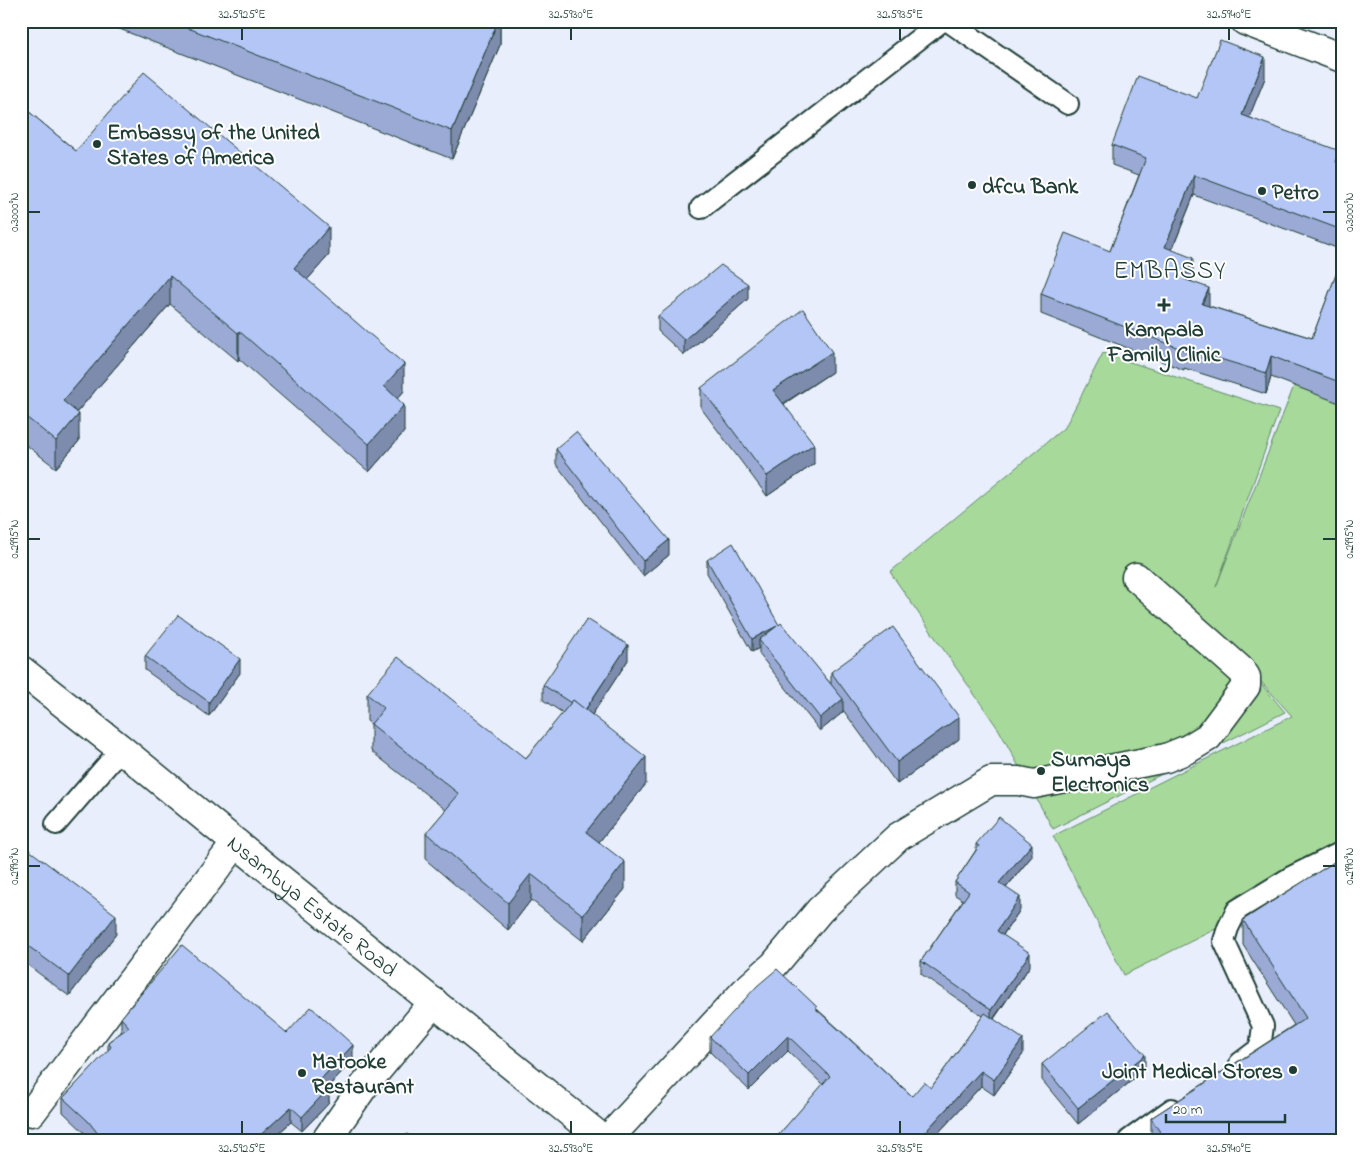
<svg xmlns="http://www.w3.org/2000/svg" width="1363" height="1161" font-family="'Indie Flower',sans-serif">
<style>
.green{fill:#a6d99a;stroke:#628b67}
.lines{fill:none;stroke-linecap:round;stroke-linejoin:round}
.lane-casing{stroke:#1f3d34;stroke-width:24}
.street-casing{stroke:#1f3d34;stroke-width:31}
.secondary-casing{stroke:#1f3d34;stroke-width:31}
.lane{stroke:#fff;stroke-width:20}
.street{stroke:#fff;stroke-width:28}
.secondary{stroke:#fff;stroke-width:28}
.wall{fill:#9aaad4;stroke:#1f3d34}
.shaded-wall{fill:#7d8bac;stroke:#1f3d34}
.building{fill:#b3c6f6;stroke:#1f3d34}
.ticks{fill:none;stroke:#1f3d34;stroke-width:2}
.poi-dot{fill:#1f3d34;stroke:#fff;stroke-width:2}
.labels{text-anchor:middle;stroke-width:4;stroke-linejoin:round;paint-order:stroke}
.poi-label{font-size:22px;font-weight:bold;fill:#1f3d34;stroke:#fff;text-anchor:start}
.street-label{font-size:22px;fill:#1f3d34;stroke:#fff}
.quarter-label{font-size:25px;letter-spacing:1px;fill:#1f3d34;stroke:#fff}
.neatline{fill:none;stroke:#1f3d34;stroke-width:2}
.ticks-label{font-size:12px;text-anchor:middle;fill:#1f3d34}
</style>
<rect width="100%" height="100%" fill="#e8eefc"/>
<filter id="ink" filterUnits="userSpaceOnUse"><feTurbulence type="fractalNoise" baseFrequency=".02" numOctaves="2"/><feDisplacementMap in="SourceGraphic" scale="10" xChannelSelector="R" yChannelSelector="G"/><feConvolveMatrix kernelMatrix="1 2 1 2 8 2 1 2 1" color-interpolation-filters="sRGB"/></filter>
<g filter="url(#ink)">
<path class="green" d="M1342 262V859L1329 872 1124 975 1053 836 1292 716 1227 644 1285 712 1053 829 999 730 890 572 1065 427 1103 353 1279 411 1216 587Z"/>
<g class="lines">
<g class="lane-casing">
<g id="lane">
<path d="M948 21 1068 104"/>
<path d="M701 208 942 21"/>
<path d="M56 824 121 749"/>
<path d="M1240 1063 1260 1048 1263 1026 1224 941 1228 928 1237 910 1291 877 1342 852"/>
<path d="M1129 1140 1172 1109"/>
</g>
</g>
<g class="street-casing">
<g id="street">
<path d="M32 1112 236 843"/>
<path d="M326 1140 364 1086 434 1002"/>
<path d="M607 1140 746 990 774 965 820 910 898 837 991 781H1019L1034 784 1166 758 1188 749 1208 737 1246 686V677L1242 671 1136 577"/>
</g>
</g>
<g class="secondary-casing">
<g id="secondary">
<path d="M1245 21 1342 58"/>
<path id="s1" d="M21 670 121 749 236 843 604 1140"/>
</g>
</g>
<use href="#lane" class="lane"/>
<use href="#street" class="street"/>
<use href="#secondary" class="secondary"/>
</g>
<g class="wall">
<path d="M99 21H500V45L452 159Z"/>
<path d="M1265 78 1249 117 1342 165V250L1194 195 1172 250 1193 278 1191 281 1209 306 1312 338 1342 259V404L1271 377 1266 394 1184 368V370L1041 314V294L1110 251 1139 175 1112 165V145L1197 98Z"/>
<path d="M21 105 76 151 329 255 307 280 404 391 397 399 404 432 369 472 239 359 238 361 170 304 77 412 79 441 56 468 21 441Z"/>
<path d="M748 299 684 355 658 331V316Z"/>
<path d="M832 372 784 404 814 464 767 496 701 408V388Z"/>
<path d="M556 449 669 555 643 576 556 464Z"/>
<path d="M707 560 779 625 831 684V672L959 739 897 784 843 710V712L820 731 759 654V648L752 652 707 573Z"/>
<path d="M145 656 240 673 209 716 145 670Z"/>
<path d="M628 660 592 715 646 784 599 842 625 889 583 941 531 900 508 930 426 860V833L446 810 371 751V724L367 721V694L526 758 563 713 543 700V685Z"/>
<path d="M21 844 116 934 69 996 21 960Z"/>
<path d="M976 844 1032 856 1006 888 1020 910 1003 935 1030 966 994 1019 1023 1054 994 1095 981 1086 932 1140H774L823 1085 788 1051 749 1090 710 1052V1037L817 1009 912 1096 931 1088 983 1016 921 974V961L963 900 955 895V882L976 850Z"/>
<path d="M1342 857V1140H1151V1118L1294 1025 1243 945V920Z"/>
<path d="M121 1018 287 1033 353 1060 328 1087 329 1103 302 1131 291 1122 271 1140H91L88 1136 63 1112V1098L108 1051V1042L121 1032Z"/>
<path d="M1042 1064 1145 1070 1078 1124 1042 1080Z"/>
</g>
<g class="shaded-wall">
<path d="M498 21H500V45L452 159V131Z"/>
<path d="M1265 57V78L1242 135V115Z"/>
<path d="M1340 151V172L1336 162Z"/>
<path d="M1194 175V195L1165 267V247Z"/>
<path d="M329 227V255L294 295V268Z"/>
<path d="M1193 258V278L1184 299V279Z"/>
<path d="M170 276V304L63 428V401Z"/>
<path d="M748 284V299L684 355V340Z"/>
<path d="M1209 288V308L1202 304Z"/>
<path d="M239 331V359L238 361V333Z"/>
<path d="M832 352V372L773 410V390Z"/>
<path d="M1271 356V377L1266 394V373Z"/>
<path d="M404 364V391L384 413V386Z"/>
<path d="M404 405V432L369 472V444Z"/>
<path d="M79 414V441L56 468V441Z"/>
<path d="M814 444V464L767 496V476Z"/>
<path d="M669 540V555L643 576V561Z"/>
<path d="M777 626 759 640V648L752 652V639Z"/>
<path d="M628 645V660L584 727V712Z"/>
<path d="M240 659V673L209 716V702Z"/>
<path d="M843 699V712L820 731V718Z"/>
<path d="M959 717V739L897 784V762Z"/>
<path d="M646 757V784L586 858V832Z"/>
<path d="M1032 844V856L999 896V883Z"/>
<path d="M625 862V889L583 941V915Z"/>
<path d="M531 874V900L508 930V903Z"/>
<path d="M1020 897V910L997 943V931Z"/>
<path d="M116 915V934L69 996V976Z"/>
<path d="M1030 953V966L991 1022V1010Z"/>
<path d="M788 1036V1051L749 1090V1075Z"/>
<path d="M1023 1039V1054L994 1095V1080Z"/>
<path d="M353 1045V1060L320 1095V1080Z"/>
<path d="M1145 1055V1070L1078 1124V1108Z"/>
<path d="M981 1071V1086L932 1140H918Z"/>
<path d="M329 1088V1103L302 1131V1117Z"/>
<path d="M291 1107V1122L271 1140H255Z"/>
</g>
<g class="building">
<path d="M170 21H498L452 131Z"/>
<path d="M1220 40 1265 57 1242 115 1340 151 1336 162 1342 165V230L1194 175 1165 247 1193 258 1184 279 1209 288 1202 304 1312 338 1342 259V383L1271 356 1266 373 1184 348V350L1041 294 1065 233 1110 251 1146 158 1112 145 1138 76 1197 98Z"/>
<path d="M144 72 329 227 294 268 404 364 384 386 404 405 369 444 239 331 238 333 170 276 63 401 79 414 56 441 21 413V105L76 151Z"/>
<path d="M721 265 748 284 684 340 658 316Z"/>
<path d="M803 309 832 352 773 390 814 444 767 476 701 388Z"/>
<path d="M576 432 669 540 643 561 556 449Z"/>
<path d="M733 543 779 625 781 623 843 699 820 718 759 640 777 626 752 639 707 560Z"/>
<path d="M178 615 240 659 209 702 145 656Z"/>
<path d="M587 619 628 645 585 710 573 700 571 703 543 685Z"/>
<path d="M893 627 959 717 897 762 831 672Z"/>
<path d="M398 657 526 758 573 700 646 757 586 832 625 862 583 915 531 874 508 903 426 833 459 794 371 724 384 708 367 694Z"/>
<path d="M999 817 1032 844 999 883 1020 897 997 931 1030 953 991 1010 921 961 969 892 955 882 979 846 976 844Z"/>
<path d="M21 844 116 915 69 976 21 941Z"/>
<path d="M1342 857V1140H1165L1151 1118 1306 1018 1243 920Z"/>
<path d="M182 945 287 1033 311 1007 353 1045 320 1080 329 1088 302 1117 291 1107 255 1140H103L88 1121 63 1098 111 1047 108 1042 129 1027 121 1018Z"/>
<path d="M777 969 817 1007 815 1008 912 1096 924 1082 931 1088 985 1013 1023 1039 994 1080 981 1071 918 1140H774L830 1076 788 1036 749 1075 710 1037 757 986Z"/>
<path d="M1108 1011 1145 1055 1078 1108 1042 1064Z"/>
<path d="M407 1134 415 1140H403Z"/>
</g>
</g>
<path class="ticks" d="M242 28V40M571 28V40M900 28V40M1229 28V40M28 212H40M1323 212H1336M28 539H40M1323 539H1336M28 866H40M1323 866H1336M242 1121V1134M571 1121V1134M900 1121V1134M1229 1121V1134"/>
<g class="poi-dot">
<circle cx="97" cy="144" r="5"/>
<circle cx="972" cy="185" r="5"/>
<circle cx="1262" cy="191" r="5"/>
<path d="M1161.5 297.5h5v5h5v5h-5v5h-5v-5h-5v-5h5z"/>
<circle cx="1041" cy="771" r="5"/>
<circle cx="1293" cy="1070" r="5"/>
<circle cx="302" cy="1073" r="5"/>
</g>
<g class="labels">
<g class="poi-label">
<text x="107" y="139">Embassy of the United<tspan x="107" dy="25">States of America</tspan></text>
<text x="982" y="193">dfcu Bank</text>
<text x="1272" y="199">Petro</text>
<text x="1164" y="336" text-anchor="middle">Kampala<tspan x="1164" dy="25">Family Clinic</tspan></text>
<text x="1051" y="766">Sumaya<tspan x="1051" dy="25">Electronics</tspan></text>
<text x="312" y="1068">Matooke<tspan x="312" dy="25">Restaurant</tspan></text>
<text x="1283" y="1078" text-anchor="end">Joint Medical Stores</text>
</g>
<g class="street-label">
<text dy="8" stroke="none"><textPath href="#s1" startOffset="375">Nsambya Estate Road</textPath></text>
</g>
<g class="quarter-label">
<text x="1170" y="278">EMBASSY</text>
</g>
</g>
<rect width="1363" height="1161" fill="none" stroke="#fff" stroke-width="55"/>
<path d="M1166 1114v8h119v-8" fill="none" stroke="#1f3d34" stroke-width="2.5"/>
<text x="1173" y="1114" font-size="15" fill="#1f3d34" stroke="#ffffff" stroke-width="4" paint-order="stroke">20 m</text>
<rect x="28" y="28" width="1308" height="1106" class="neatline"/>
<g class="ticks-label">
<text x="242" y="18">32.5925°E</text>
<text x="571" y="18">32.5930°E</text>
<text x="900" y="18">32.5935°E</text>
<text x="1229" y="18">32.5940°E</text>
<text transform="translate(14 212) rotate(-90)" y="4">0.3000°N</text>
<text transform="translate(1349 212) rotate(-90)" y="4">0.3000°N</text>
<text transform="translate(14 539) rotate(-90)" y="4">0.2995°N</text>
<text transform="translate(1349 539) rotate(-90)" y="4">0.2995°N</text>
<text transform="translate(14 866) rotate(-90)" y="4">0.2990°N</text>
<text transform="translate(1349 866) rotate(-90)" y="4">0.2990°N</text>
<text x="242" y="1152">32.5925°E</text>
<text x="571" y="1152">32.5930°E</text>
<text x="900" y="1152">32.5935°E</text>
<text x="1229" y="1152">32.5940°E</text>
</g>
</svg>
